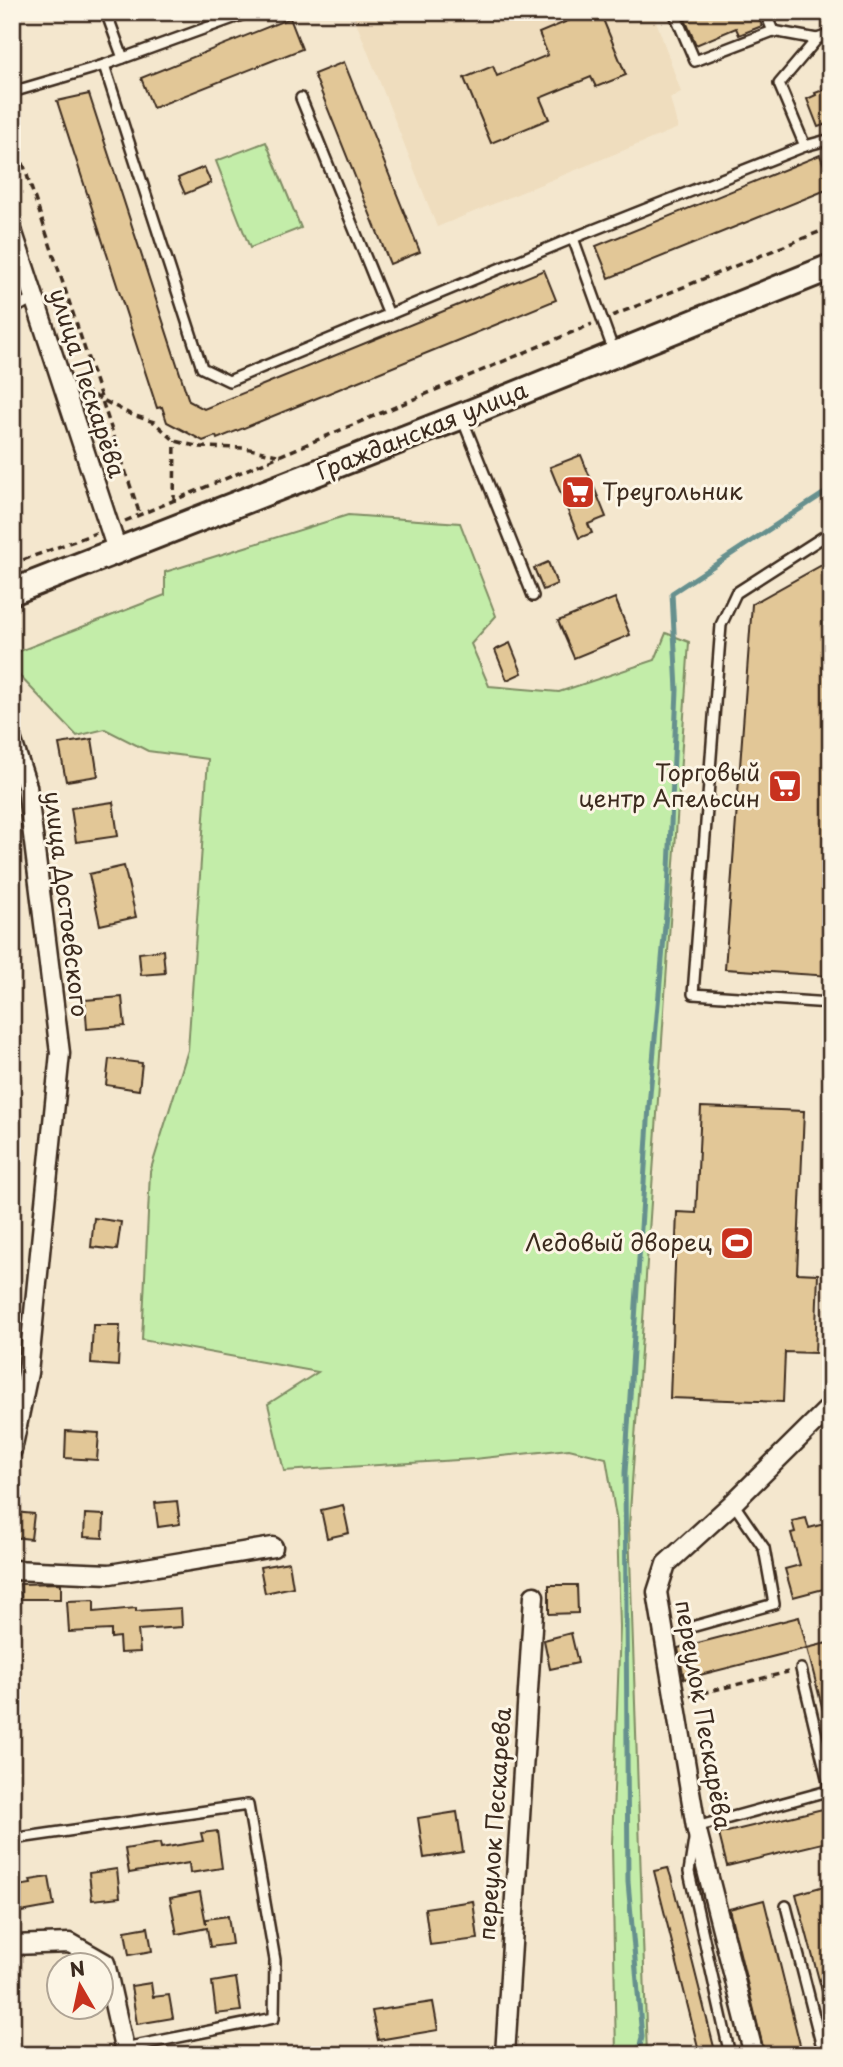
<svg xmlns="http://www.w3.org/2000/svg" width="843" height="2067" font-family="'Playpen Sans',sans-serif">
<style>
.built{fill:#efddbe}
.green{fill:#c3eda9;stroke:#7f8c64;stroke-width:2}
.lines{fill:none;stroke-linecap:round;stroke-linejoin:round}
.stream{stroke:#66908e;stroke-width:5}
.building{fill:#e2c797;stroke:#3b2a1e;stroke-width:2}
.service-casing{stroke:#3b2a1e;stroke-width:14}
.minor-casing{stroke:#3b2a1e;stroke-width:23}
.secondary-casing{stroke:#3b2a1e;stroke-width:30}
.path{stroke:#3b2a1e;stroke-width:3.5;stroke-dasharray:7 5;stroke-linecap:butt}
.service{stroke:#fcf5e5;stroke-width:9}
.minor{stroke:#fcf5e5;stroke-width:18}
.secondary{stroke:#fcf5e5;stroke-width:24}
.labels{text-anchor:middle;stroke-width:6;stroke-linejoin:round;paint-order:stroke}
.street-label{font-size:23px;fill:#3b2a1e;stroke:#fcf5e5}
.poi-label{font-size:23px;fill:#3b2a1e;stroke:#fcf5e5;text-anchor:end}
</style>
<rect width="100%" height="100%" fill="#f4e7ce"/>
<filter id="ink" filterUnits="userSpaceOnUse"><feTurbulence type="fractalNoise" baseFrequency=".0143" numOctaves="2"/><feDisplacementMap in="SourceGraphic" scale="14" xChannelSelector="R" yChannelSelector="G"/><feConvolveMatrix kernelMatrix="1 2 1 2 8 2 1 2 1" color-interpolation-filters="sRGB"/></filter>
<g filter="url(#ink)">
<path class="built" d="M352 12H653L681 92 670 98 678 128 437 227Z"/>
<g class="green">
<path d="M266 142 301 228 250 248 216 161Z"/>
<path d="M348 515 460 523 496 616 471 644 489 686 559 692 655 660 666 633 689 642 629 1527 647 2055H616L612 1844 620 1627 617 1523 606 1458 569 1449 474 1459 284 1471 268 1404 318 1372 142 1340 150 1172 188 1050 208 759 148 751 105 729 77 736 12 668V654L165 595V572Z"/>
</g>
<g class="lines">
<path class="stream" d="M638 2055 642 2037 628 1882 625 1473 649 1106 668 892 677 690 672 593 829 490 831 486"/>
</g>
<g class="building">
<path d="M589 12H600L626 75 596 87 591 77 540 98 549 119 491 143 464 78 493 66 497 76 548 55 539 33Z"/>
<path d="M682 12H756L762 26 739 35 736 28 696 45Z"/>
<path d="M290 18 302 49 153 108 141 78Z"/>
<path d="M344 62 420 252 390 264 314 74Z"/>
<path d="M831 87V130H830L827 124 818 127 807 99 816 95 815 93Z"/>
<path d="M89 94 189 401 204 409 544 270 556 300 217 439 216 436 203 441 167 422 162 407 157 408 57 101Z"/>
<path d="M820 155 831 182V188L609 278 596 246Z"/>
<path d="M204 167 211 183 185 194 178 178Z"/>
<path d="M581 455 606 517 588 524 592 533 579 538 550 467Z"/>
<path d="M831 560V976L725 969 752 604Z"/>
<path d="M548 562 557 584 543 590 534 568Z"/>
<path d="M615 598 630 635 574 658 558 621Z"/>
<path d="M510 643 522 673 507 680 495 650Z"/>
<path d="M92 739 98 776 66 781 59 744Z"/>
<path d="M113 802 118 836 76 842 71 808Z"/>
<path d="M124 866 136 917 100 925 89 874Z"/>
<path d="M163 950 165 973 141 975 139 953Z"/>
<path d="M122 997 125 1026 87 1029 85 1000Z"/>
<path d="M109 1059 142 1063 139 1090 106 1085Z"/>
<path d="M701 1107 804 1111 797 1273 818 1274 815 1353 785 1352 783 1402 670 1398 677 1212 696 1213Z"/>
<path d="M94 1218 121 1222 117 1250 91 1247Z"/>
<path d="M93 1325H120L118 1366 91 1364Z"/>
<path d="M66 1431 99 1433 97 1460 65 1458Z"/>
<path d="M177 1501 180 1524 158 1527 155 1503Z"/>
<path d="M343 1505 349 1533 327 1538 321 1510Z"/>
<path d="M14 1512 34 1514 31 1539 12 1537Z"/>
<path d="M85 1514 104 1515 103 1538 84 1537Z"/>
<path d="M806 1518 809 1528 824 1524 831 1547V1587L793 1597 785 1569 800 1565 791 1533 795 1532 792 1521Z"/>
<path d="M289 1562 293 1587 265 1593 260 1567Z"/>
<path d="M61 1583V1599H21L20 1584Z"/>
<path d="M549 1585H577L578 1613 549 1614Z"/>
<path d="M94 1600V1612L136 1608V1611L181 1608 182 1627 138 1630 140 1652 120 1653 119 1637 111 1638V1630L69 1632 67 1601Z"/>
<path d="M799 1617 807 1648 684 1679 678 1648Z"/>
<path d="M571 1633 578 1663 550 1669 544 1640Z"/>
<path d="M831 1642V1722H826L807 1648Z"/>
<path d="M831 1807V1841L727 1866 719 1834Z"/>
<path d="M457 1812 463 1852 424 1858 418 1818Z"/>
<path d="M217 1831 222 1868 190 1873 189 1863 129 1873 125 1849 160 1843 161 1848 203 1841 201 1833Z"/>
<path d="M668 1868 671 1877 716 2055H700L654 1871Z"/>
<path d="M117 1869 120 1897 92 1900 89 1873Z"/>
<path d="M49 1877 54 1906 21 1912 17 1886 31 1884 30 1880Z"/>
<path d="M831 1884V2005L826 2006 796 1894Z"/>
<path d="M200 1892 206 1924V1919L228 1916 232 1944 210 1947 207 1928 177 1934 170 1898Z"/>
<path d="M764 1900 801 2049 776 2055H765L729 1909Z"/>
<path d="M473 1901 478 1939 430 1945 425 1908Z"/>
<path d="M148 1927 152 1951 129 1955 125 1931Z"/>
<path d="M236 1978 241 2011 216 2014 212 1982Z"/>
<path d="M151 1983 153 1997 169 1995 173 2018 137 2024 131 1986Z"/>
<path d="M433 2002 438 2030 378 2040 372 2011Z"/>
</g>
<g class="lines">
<g class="service-casing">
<g id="service">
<path d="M106 12 123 58"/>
<path d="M674 12 695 61 773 31 817 39"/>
<path d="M765 12 773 31"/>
<path d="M104 65 202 368 229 381 573 238 805 146 831 139"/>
<path d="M12 92 104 65 250 12"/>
<path d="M301 98 389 315"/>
<path d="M805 146 779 84 817 39 831 34"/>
<path d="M573 238 614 352"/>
<path d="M12 310 33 298"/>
<path d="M462 418 533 596"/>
<path d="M831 532 736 593 721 625 693 994 831 1003"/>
<path d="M695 1626 774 1604 764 1548 733 1503"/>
<path d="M801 1669 830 1790"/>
<path d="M12 1839 248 1805 275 1960 274 2018 124 2048"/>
<path d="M786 1906 824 2055"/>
<path d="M730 2055 689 1872 696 1827 831 1790"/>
</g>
</g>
<g class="minor-casing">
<g id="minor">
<path d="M12 230 117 550"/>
<path d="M12 741 27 786 60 1053 28 1373 12 1450"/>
<path d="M12 1570 110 1574 273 1547"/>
<path d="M12 1945 70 1943 105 1963 124 2048"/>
<path d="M505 2055 534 1596"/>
<path d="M754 2055 696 1827 657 1592 666 1564 733 1503 831 1406"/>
</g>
</g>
<g class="secondary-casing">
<path id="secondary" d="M12 592 462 416 831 267"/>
</g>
<g class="path">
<path d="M12 106 16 121 12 130 140 515"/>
<path d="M612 316 831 227"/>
<path d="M83 390 130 414 154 422 175 441 200 447 245 448 277 455"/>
<path d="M174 502 175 441"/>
<path d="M125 521 592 324"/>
<path d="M12 564 96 533"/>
<path d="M690 1696 788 1672"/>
</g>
<use href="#service" class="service"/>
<use href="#minor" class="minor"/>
<use href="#secondary" class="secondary"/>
</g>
</g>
<defs>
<g id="supermarket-square" transform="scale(1.75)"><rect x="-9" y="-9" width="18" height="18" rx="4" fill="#c8321e" stroke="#fcf5e5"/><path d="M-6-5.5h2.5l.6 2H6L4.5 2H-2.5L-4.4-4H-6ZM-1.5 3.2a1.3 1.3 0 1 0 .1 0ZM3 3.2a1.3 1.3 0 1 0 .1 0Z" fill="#fff"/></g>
<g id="stadium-square" transform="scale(1.75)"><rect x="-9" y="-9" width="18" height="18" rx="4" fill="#c8321e" stroke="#fcf5e5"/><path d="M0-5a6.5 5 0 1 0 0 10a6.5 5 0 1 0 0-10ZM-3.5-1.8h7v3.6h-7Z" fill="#fff"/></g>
</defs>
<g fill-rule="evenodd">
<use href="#supermarket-square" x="578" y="492"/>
<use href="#supermarket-square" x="785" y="786"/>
<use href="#stadium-square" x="737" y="1243"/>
</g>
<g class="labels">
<g class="street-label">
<text transform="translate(87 383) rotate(72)" y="8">улица Пескарёва</text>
<text transform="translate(422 431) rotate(-22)" y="8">Гражданская улица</text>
<text transform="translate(66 904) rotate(83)" y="8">улица Достоевского</text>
<text transform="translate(703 1715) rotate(80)" y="8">переулок Пескарёва</text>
<text transform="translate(495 1824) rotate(-86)" y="8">переулок Пескарева</text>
</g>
<g class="poi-label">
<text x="602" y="500" text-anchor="start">Треугольник</text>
<text x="760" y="781">Торговый<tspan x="760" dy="26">центр Апельсин</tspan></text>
<text x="712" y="1251">Ледовый дворец</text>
</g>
</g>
<rect width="843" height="2067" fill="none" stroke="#fcf5e5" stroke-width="42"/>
<rect x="21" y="21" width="801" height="2025" fill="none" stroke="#3b2a1e" stroke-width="2.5" filter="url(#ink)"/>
<g transform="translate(80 1986) rotate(351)"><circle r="33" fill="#fcf5e5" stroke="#afa495" stroke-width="2"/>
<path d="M0-5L12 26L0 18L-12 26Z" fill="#c8321e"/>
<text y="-10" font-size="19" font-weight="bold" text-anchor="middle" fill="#3b2a1e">N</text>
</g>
</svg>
